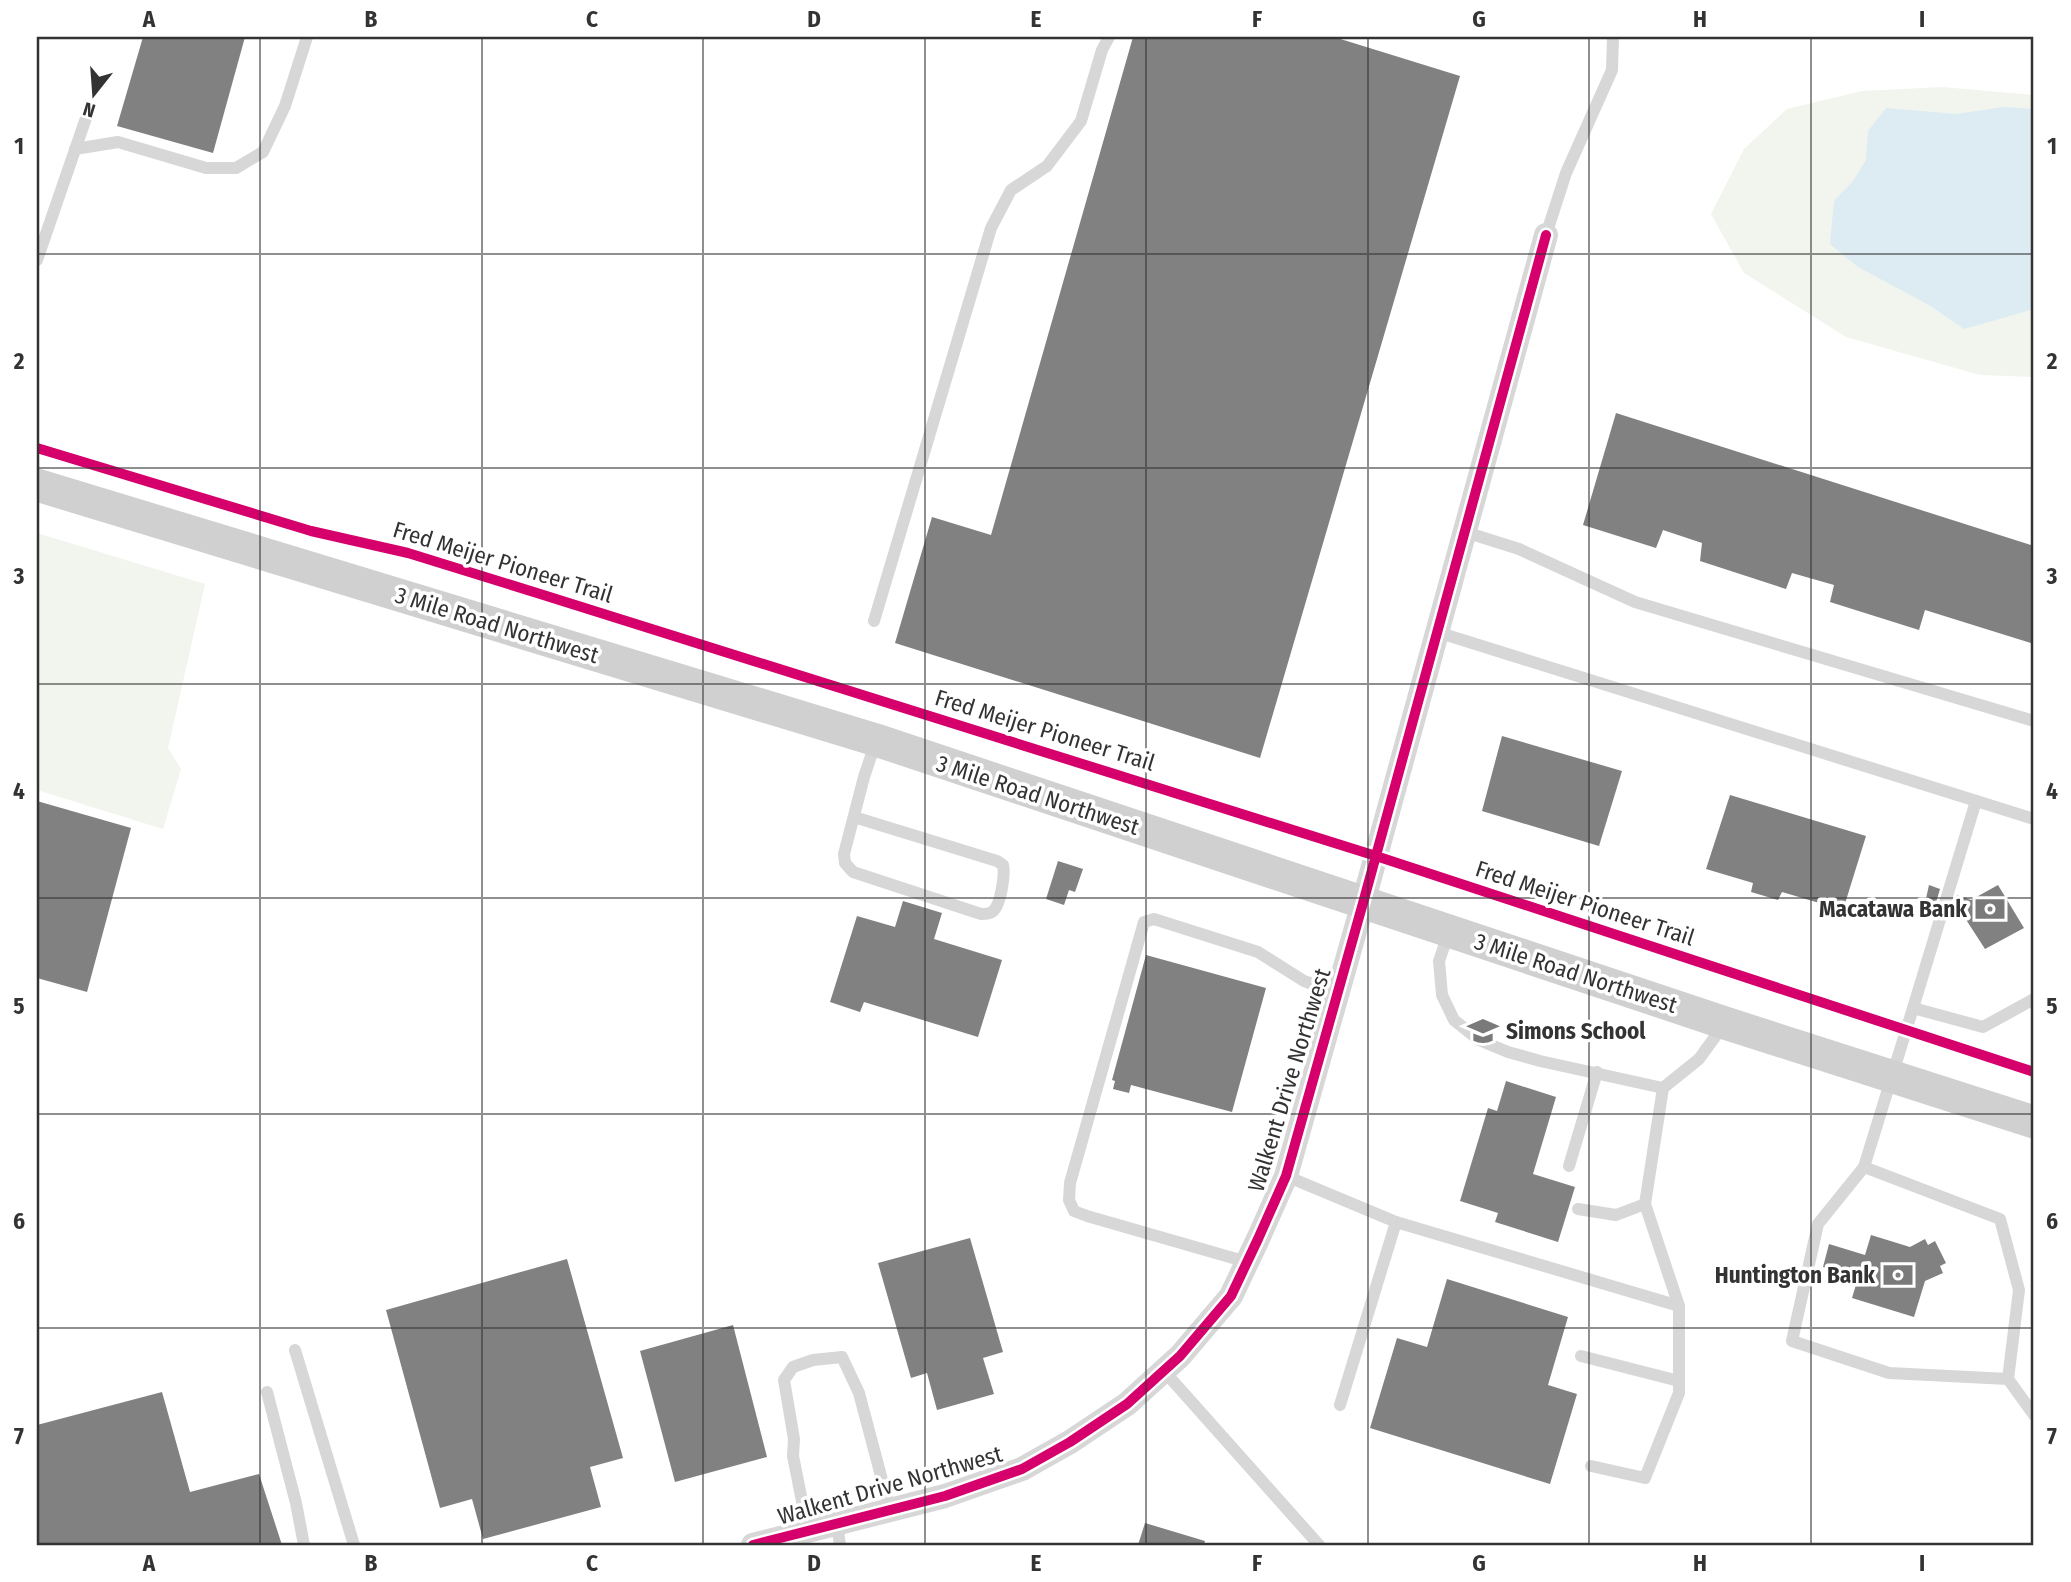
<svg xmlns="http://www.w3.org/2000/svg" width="2071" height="1582" font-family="'Fira Sans Condensed',sans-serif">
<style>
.green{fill:#f1f5ed}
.water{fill:#ddebf3}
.building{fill:#818181}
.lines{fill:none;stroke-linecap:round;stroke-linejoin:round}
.lane{stroke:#d7d7d7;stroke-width:12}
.street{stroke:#d7d7d7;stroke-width:24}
.secondary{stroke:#d0d0d0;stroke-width:33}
.cycleway-casing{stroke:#fff;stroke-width:15}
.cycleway{stroke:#d6006c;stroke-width:10}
.grid{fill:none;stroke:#333;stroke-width:2;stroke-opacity:0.55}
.labels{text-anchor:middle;stroke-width:7;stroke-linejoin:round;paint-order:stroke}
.street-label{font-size:23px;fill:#333;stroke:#fff}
.poi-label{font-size:23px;font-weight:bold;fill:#333;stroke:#fff;text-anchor:end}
.neatline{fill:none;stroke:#333;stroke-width:2.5}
.grid-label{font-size:23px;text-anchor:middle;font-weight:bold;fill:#333}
</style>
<rect width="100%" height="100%" fill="#fff"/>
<g class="green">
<path d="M1942 87 2034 95V377L1980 375 1846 337 1744 273 1711 214 1744 149 1787 109 1862 91Z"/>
<path d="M37 533 205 584 168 748 181 769 163 829 37 790Z"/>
</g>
<path class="water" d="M2004 107 2034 109V309L1964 329 1929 305 1858 267 1830 244 1834 201 1853 181 1866 160 1868 131 1886 108 1956 114Z"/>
<g class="building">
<path d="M143 37H245L213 153 117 126Z"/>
<path d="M1133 37H1334L1460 76 1260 758 895 643 932 517 991 535Z"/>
<path d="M1616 413 2034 546V644L1925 610 1919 630 1830 602 1834 585 1792 573 1786 589 1700 561 1702 543 1663 530 1656 548 1583 525Z"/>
<path d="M1502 736 1622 771 1599 846 1482 811Z"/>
<path d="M1730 795 1866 836 1843 910 1782 892 1778 900 1751 892 1753 883 1706 869Z"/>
<path d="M37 801 131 828 87 992 37 978Z"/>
<path d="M1058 861 1083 869 1075 892 1069 890 1064 905 1046 899Z"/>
<path d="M1929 885 1940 889 1935 906 1925 903Z"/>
<path d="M1998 885 2024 928 1985 949 1965 918 1951 912 1957 895 1971 900Z"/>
<path d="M903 901 942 913 934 939 1002 960 978 1037 864 1002 860 1012 830 1002 857 916 895 927Z"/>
<path d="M1146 955 1266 988 1232 1112 1131 1085 1129 1093 1113 1089 1115 1081 1112 1080Z"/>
<path d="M1506 1081 1556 1097 1533 1174 1575 1187 1558 1242 1495 1222 1498 1213 1460 1201 1488 1108 1497 1111Z"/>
<path d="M1871 1235 1910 1247 1925 1239 1928 1245 1935 1241 1946 1263 1940 1266 1943 1273 1925 1281 1914 1317 1852 1298 1858 1278 1823 1267 1829 1244 1865 1255Z"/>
<path d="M970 1238 1003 1352 983 1358 994 1394 937 1410 927 1373 911 1378 878 1263Z"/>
<path d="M567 1259 623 1458 590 1467 601 1507 483 1539 472 1499 440 1508 386 1310Z"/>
<path d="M1447 1279 1568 1317 1548 1385 1577 1394 1550 1484 1370 1428 1397 1338 1427 1347Z"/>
<path d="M733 1325 767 1457 675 1482 640 1351Z"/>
<path d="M162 1392 190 1492 259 1474 282 1545H37V1425Z"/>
<path d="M1145 1523 1205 1541 1204 1545H1138Z"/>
</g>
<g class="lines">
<g class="lane">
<path d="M75 149 118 142 206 168H236L263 152 285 106 307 37"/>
<path d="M1546 235 1566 173 1612 70 1613 37"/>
<path d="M37 260 86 118"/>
<path d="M1465 532 1519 549 1635 602 2034 721"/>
<path d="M874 621 991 228 1011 190 1047 166 1081 121 1102 50 1109 37"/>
<path d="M1437 632 2034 819"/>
<path d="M854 817 997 861 1003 865C1005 874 1001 906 992 912 989 914 984 914 981 914L853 872 845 863 844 854 864 777 876 741"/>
<path d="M1449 932 1439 961 1442 995 1454 1020 1479 1040 1508 1052 1540 1061 1663 1088 1699 1059 1725 1023"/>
<path d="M2034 999 1983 1027 1913 1008 1864 1167 2000 1219 2019 1290 2008 1379 2034 1415"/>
<path d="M1913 1008 1976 801"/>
<path d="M1569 1166 1597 1072"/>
<path d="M1864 1167 1818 1224 1792 1341 1889 1373 2008 1379"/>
<path d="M1286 1176 1396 1222 1679 1306"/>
<path d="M1578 1209 1616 1215 1645 1204"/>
<path d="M1247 1262 1087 1216 1074 1211 1069 1200 1070 1183 1144 922 1154 919 1258 952 1304 981 1338 993"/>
<path d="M295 1350 354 1545"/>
<path d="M1581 1356 1679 1381"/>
<path d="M1164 1371 1319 1545"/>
<path d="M267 1392 296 1503 304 1545"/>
<path d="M1340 1405 1396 1222"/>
<path d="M1591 1466 1645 1478 1679 1393V1306L1645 1204 1663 1088"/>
<path d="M837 1524 840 1545"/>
<path d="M808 1531 793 1456 794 1439 784 1380 793 1367 813 1360 842 1357 859 1393 890 1510"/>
</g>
<path class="street" d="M753 1545 945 1496 1022 1469 1070 1442 1127 1404 1180 1356 1231 1296 1258 1239 1286 1176 1363 903 1546 235"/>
<path class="secondary" d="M37 485 876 740 1725 1023 2034 1122"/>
<g class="cycleway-casing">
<g id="cycleway">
<path d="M37 448 311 531 408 553 537 593 1376 856 2034 1072"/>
<path d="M753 1545 945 1496 1022 1469 1070 1442 1127 1404 1180 1356 1231 1296 1258 1239 1286 1176 1363 903 1546 235"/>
</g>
</g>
<use href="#cycleway" class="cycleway"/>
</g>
<path class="grid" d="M260 37V1545M482 37V1545M703 37V1545M925 37V1545M1146 37V1545M1368 37V1545M1589 37V1545M1811 37V1545M37 254H2034M37 468H2034M37 684H2034M37 898H2034M37 1114H2034M37 1328H2034"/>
<defs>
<g id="bank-bare" transform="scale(2.415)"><path d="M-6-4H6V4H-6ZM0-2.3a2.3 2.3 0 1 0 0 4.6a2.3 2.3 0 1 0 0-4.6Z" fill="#7a7a7a" stroke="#fff" stroke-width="2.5" paint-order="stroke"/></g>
<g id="school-bare" transform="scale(2.415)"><path d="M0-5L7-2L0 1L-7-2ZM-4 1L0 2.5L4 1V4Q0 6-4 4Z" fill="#7a7a7a" stroke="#fff" stroke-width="2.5" paint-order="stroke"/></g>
</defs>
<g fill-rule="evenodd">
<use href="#bank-bare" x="1990" y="909"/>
<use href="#school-bare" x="1483" y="1031"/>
<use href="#bank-bare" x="1898" y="1275"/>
</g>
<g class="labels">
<g class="street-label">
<text transform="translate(503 562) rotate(17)" y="8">Fred Meijer Pioneer Trail</text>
<text transform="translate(497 625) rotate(17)" y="8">3 Mile Road Northwest</text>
<text transform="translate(1045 730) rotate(17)" y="8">Fred Meijer Pioneer Trail</text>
<text transform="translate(1038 795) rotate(18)" y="8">3 Mile Road Northwest</text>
<text transform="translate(1585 903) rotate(18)" y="8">Fred Meijer Pioneer Trail</text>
<text transform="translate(1576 973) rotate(18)" y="8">3 Mile Road Northwest</text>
<text transform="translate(1289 1080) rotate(-73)" y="8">Walkent Drive Northwest</text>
<text transform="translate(890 1485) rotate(-16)" y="8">Walkent Drive Northwest</text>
</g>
<g class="poi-label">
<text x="1967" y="917">Macatawa Bank</text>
<text x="1506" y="1039" text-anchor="start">Simons School</text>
<text x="1875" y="1283">Huntington Bank</text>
</g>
</g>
<rect width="2071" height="1582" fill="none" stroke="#ffffff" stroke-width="77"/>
<g transform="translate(94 94) rotate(197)" stroke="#ffffff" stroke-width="5" paint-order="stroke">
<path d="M0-5L12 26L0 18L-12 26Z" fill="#333333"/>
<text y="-10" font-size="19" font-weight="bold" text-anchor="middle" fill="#333333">N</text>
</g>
<rect x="38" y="38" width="1994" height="1506" class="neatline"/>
<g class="grid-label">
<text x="149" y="27">A</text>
<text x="371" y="27">B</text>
<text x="592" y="27">C</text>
<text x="814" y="27">D</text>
<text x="1036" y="27">E</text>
<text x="1257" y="27">F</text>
<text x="1479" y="27">G</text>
<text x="1700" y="27">H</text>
<text x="1922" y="27">I</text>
<text x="19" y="154">1</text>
<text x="2052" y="154">1</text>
<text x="19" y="369">2</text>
<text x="2052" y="369">2</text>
<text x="19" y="584">3</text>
<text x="2052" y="584">3</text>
<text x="19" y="799">4</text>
<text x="2052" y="799">4</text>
<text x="19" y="1014">5</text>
<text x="2052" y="1014">5</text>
<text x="19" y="1229">6</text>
<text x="2052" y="1229">6</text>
<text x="19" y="1444">7</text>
<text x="2052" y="1444">7</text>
<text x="149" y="1571">A</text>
<text x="371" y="1571">B</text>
<text x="592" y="1571">C</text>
<text x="814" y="1571">D</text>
<text x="1036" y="1571">E</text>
<text x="1257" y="1571">F</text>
<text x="1479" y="1571">G</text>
<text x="1700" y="1571">H</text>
<text x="1922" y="1571">I</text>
</g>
</svg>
